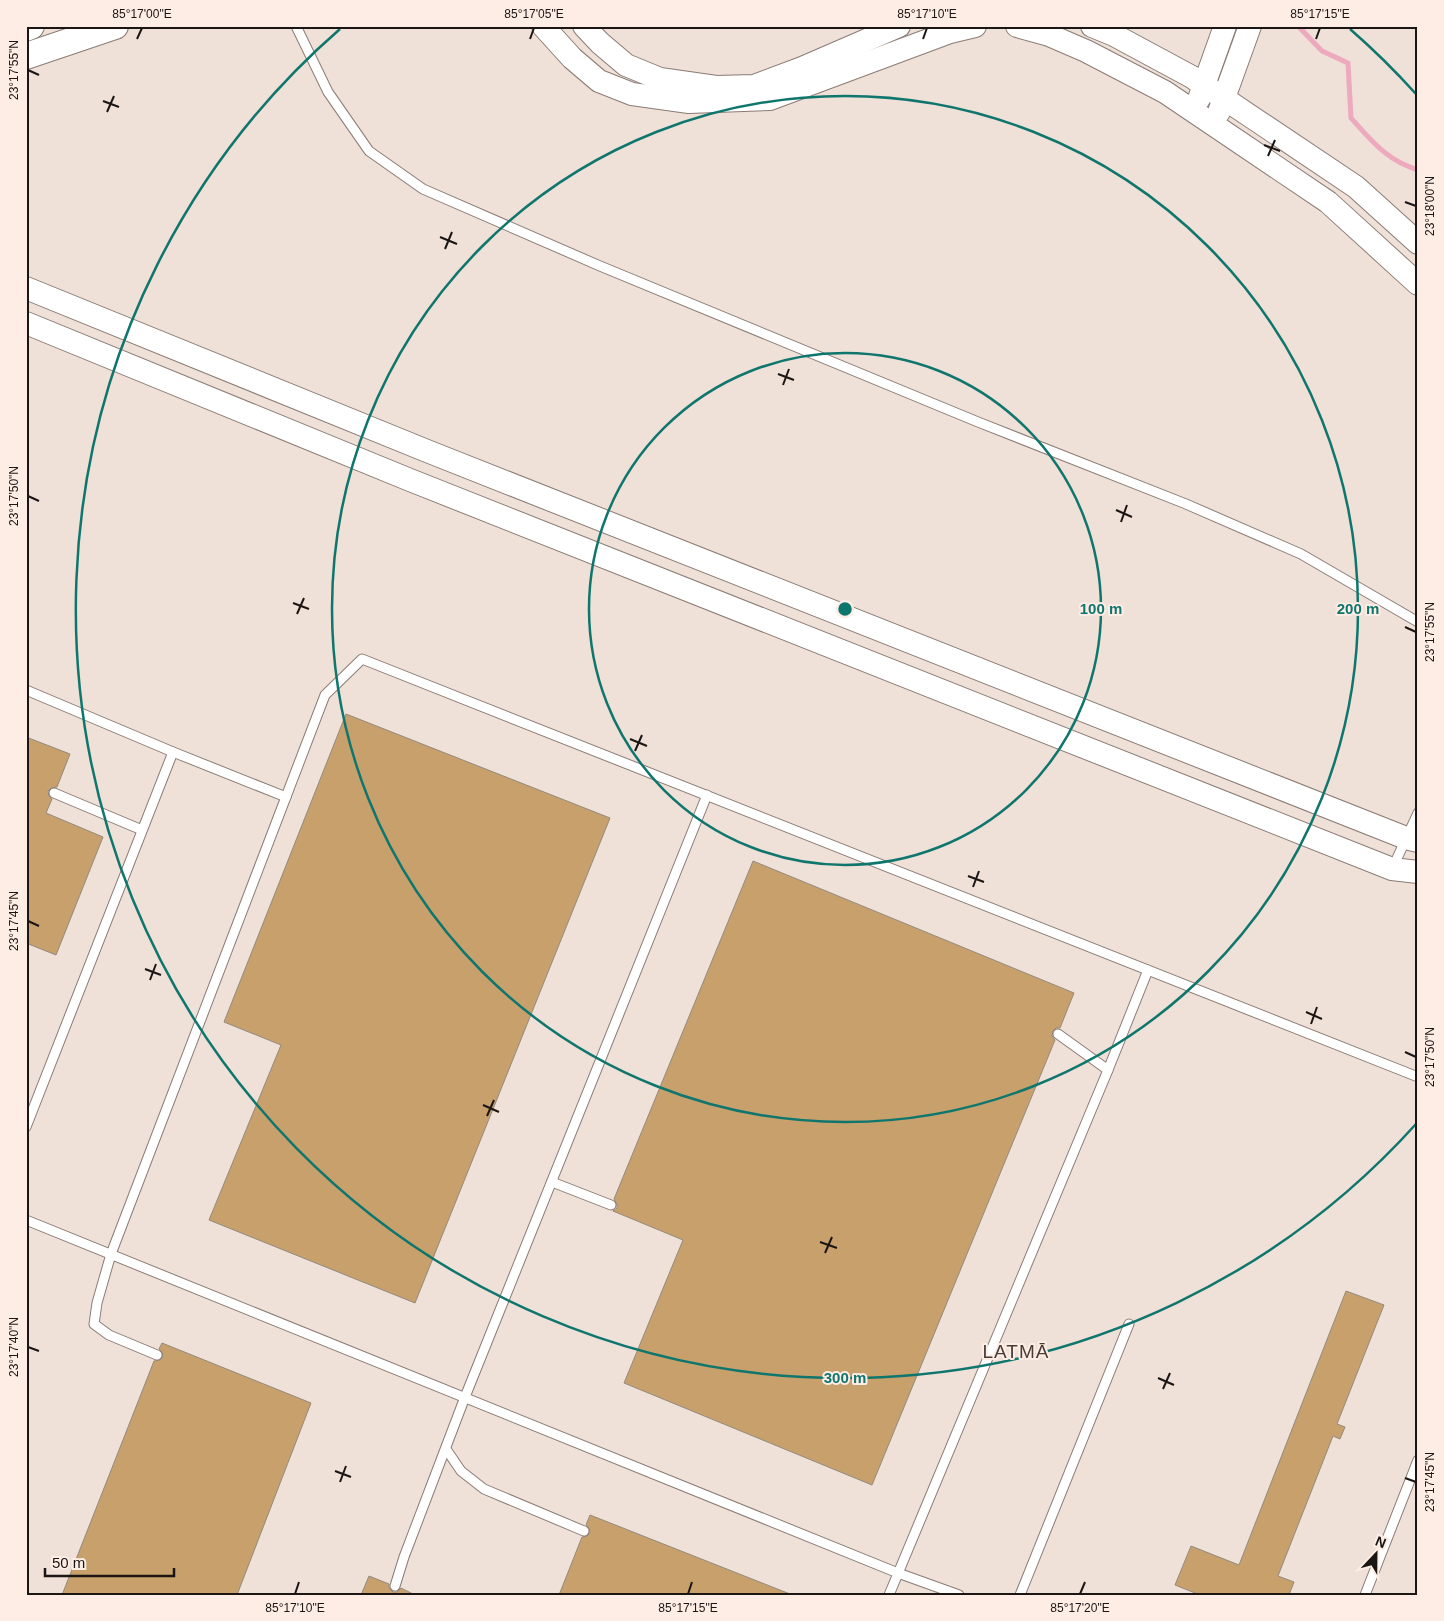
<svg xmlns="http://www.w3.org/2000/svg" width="1444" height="1621" font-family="Arial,sans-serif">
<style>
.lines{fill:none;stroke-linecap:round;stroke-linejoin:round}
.stream{stroke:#edaabf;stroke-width:5}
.building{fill:#c7a06c;stroke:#938a7f}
.service-casing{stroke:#8a7c75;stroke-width:11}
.tertiary-casing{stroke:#8a7c75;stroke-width:24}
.secondary-casing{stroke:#8a7c75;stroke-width:28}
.service{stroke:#fff;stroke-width:9}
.tertiary{stroke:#fff;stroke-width:22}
.secondary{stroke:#fff;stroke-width:26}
.ticks{fill:none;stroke:#1b1513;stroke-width:2}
.ring{fill:none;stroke:#0f766e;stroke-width:2.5}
.labels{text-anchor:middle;stroke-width:4;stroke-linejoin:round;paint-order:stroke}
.neighbourhood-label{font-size:19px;letter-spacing:1px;fill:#493c36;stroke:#fdede5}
.centre{fill:#0f766e;stroke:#fdede5;stroke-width:2.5}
.ring-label{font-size:15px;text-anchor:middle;font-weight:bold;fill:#0f766e;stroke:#fdede5;stroke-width:4;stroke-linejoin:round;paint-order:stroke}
.neatline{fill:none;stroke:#1b1513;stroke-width:2}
.ticks-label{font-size:12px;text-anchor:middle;fill:#1b1513}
</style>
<rect width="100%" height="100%" fill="#efe0d8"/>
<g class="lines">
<path class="stream" d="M1298 26 1322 51 1348 63 1351 118C1372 141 1386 160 1418 170"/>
</g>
<g class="building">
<path d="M346 714 610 818 415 1303 209 1220 281 1045 224 1022Z"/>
<path d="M26 737 70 754 57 787 51 788 48 791 49 796 52 799 46 813 103 837 56 955 26 943Z"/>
<path d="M753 861 1074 993 1060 1028H1056L1053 1031 1052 1036 1055 1040 872 1485 624 1383 683 1240 613 1211 617 1208V1205L614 1199Z"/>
<path d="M1346 1291 1384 1305 1337 1424 1345 1427 1340 1439 1333 1436 1278 1576 1294 1582 1289 1595H1200L1175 1585 1191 1546 1239 1565Z"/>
<path d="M162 1343 311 1403 237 1595H62L154 1361 160 1360 163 1357 162 1352 159 1349Z"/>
<path d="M590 1515 790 1594V1595H559L582 1537 587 1536 590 1533 589 1528 586 1525Z"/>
<path d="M369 1576 389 1584V1588L393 1592H397L401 1588 415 1595H361Z"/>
</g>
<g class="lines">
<g class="service-casing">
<g id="service">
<path d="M296 26 328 92 369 151 423 189 600 266 978 422 1186 504 1301 554 1418 622"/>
<path d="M26 690 173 752 286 797"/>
<path d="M54 793 142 830"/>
<path d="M1393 867 1418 813"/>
<path d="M1058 1034 1108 1070"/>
<path d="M26 1127 173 752"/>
<path d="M552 1182 611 1205"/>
<path d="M26 1220 898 1573 959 1595"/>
<path d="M157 1355 109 1335 94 1324 97 1303 111 1254 325 695 362 659 1418 1077"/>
<path d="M446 1449 461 1471 484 1489 584 1531"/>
<path d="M395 1586 404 1557 465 1397 707 795"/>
<path d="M889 1595 1108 1070 1148 970"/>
<path d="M1020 1595 1129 1324"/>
<path d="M1365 1595 1418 1460"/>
</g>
</g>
<g class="tertiary-casing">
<g id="tertiary">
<path d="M543 26 572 58 599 81 632 94 689 102 770 99 950 32 975 26"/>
<path d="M584 26 600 43 626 65 660 79 716 87 754 86 802 68 899 26"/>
<path d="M1017 26 1049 35 1086 51 1165 92 1328 202 1418 284"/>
<path d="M1092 26 1114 35 1192 77 1356 187 1418 243"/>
<path d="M1199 99 1225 26"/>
<path d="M1219 112 1250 26"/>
<path d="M26 288 427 451 1406 838 1418 841"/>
<path d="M26 323 410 480 1392 869 1418 872"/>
</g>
</g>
<g class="secondary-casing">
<g id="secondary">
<path d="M26 28 31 26"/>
<path d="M26 56 115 26"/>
</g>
</g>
<use href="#service" class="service"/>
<use href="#tertiary" class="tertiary"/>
<use href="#secondary" class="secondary"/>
</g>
<path class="ticks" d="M137 39 142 28M530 39 534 28M923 39 927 28M1316 39 1320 28M28 70 39 75M103 101 119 107M107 112 114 96M1264 145 1280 151M1268 156 1275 140M1405 202 1416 206M440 237 457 244M445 249 452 232M778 374 794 380M783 385 789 369M28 496 39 501M1116 510 1132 517M1121 522 1127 505M293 603 309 609M297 614 304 598M1405 627 1416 632M630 739 647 746M635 751 642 735M968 876 984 882M973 887 979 871M28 921 39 926M145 969 161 975M150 980 156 964M1306 1012 1322 1019M1311 1024 1317 1007M1405 1052 1416 1057M483 1105 499 1112M487 1116 494 1100M820 1242 837 1248M825 1253 832 1237M28 1347 39 1351M1158 1378 1174 1385M1163 1389 1170 1373M335 1471 351 1477M1405 1478 1416 1482M340 1482 346 1466M295 1594 299 1582M688 1594 692 1582M1080 1594 1085 1582"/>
<g class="ring">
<circle cx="845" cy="609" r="256"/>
<circle cx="845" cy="609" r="513"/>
<path d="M1416 1124A769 769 0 1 1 340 29M1350 29A769 769 0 0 1 1416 94"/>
</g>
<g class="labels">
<g class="neighbourhood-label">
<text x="1016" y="1358">LATMĀ</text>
</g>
</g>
<circle cx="845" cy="609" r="8" class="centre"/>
<g class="ring-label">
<text x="1101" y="614">100 m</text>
<text x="1358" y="614">200 m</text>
<text x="845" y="1383">300 m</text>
</g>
<rect width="1444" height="1621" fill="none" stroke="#fdede5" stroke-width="55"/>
<g transform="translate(1376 1554) rotate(22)" stroke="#fdede5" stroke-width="4" paint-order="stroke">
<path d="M0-4L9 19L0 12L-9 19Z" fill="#1b1513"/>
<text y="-8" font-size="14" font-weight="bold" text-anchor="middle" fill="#1b1513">N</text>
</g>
<path d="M45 1568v8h129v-8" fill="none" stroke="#1b1513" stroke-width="2.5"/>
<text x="52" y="1568" font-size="15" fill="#1b1513" stroke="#fdede5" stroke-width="4" paint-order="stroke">50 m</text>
<rect x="28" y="28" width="1388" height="1566" class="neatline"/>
<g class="ticks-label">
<text x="142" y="18">85°17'00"E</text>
<text x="534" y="18">85°17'05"E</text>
<text x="927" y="18">85°17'10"E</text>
<text x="1320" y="18">85°17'15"E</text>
<text transform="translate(14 70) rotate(-90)" y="4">23°17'55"N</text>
<text transform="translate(1430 206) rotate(-90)" y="4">23°18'00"N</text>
<text transform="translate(14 496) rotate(-90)" y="4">23°17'50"N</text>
<text transform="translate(1430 632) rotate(-90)" y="4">23°17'55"N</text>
<text transform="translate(14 921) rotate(-90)" y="4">23°17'45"N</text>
<text transform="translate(1430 1057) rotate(-90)" y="4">23°17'50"N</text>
<text transform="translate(14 1347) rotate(-90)" y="4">23°17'40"N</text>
<text transform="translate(1430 1482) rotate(-90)" y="4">23°17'45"N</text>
<text x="295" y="1612">85°17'10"E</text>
<text x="688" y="1612">85°17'15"E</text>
<text x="1080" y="1612">85°17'20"E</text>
</g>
</svg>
